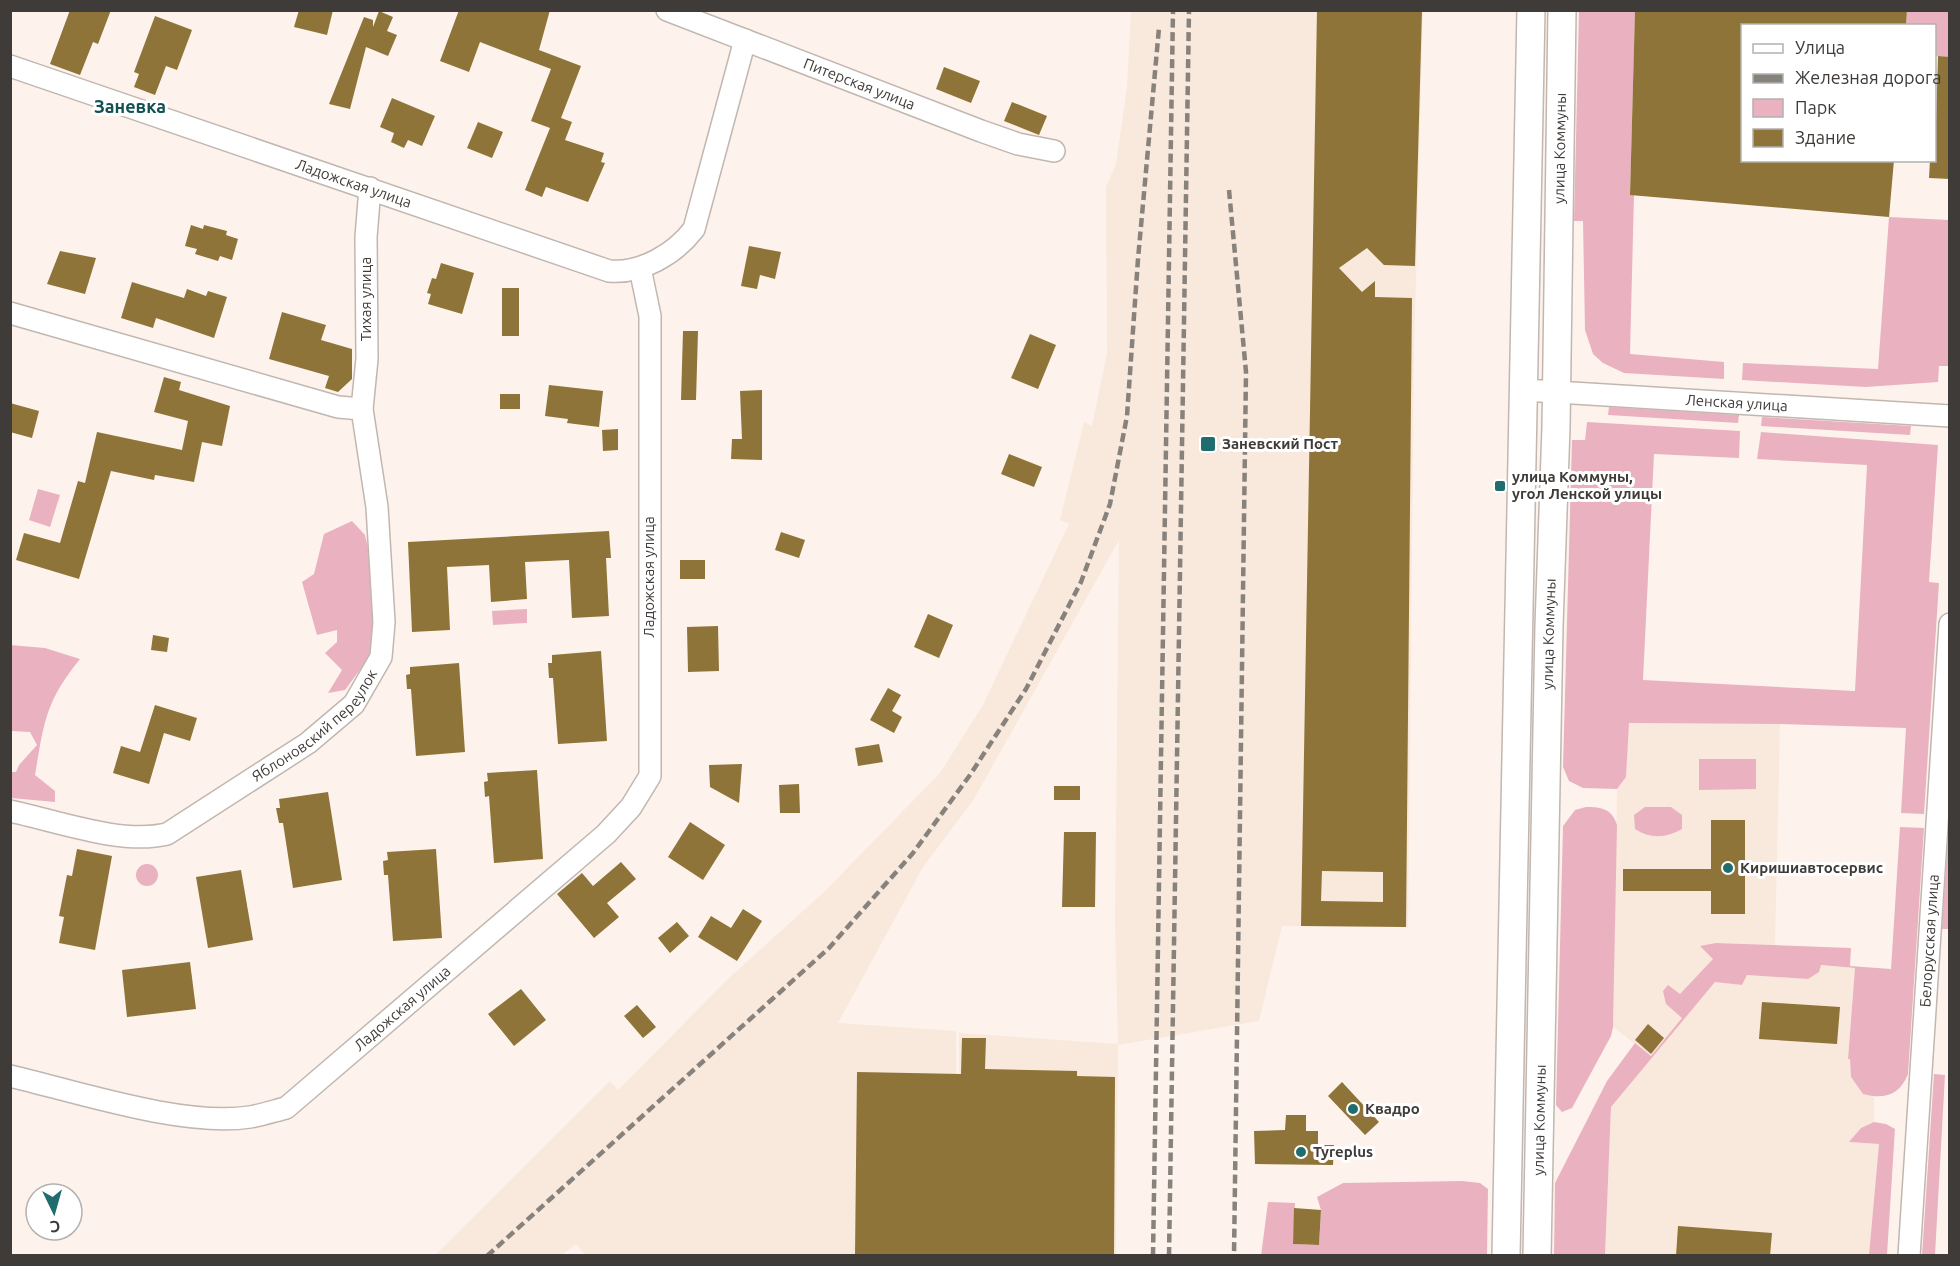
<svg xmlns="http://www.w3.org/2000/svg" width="1960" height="1266" font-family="Ubuntu,sans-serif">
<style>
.built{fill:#f9e8dc;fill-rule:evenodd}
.green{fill:#eab2c0}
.building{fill:#8e7438;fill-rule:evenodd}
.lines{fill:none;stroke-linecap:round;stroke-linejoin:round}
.minor-casing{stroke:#c1b7b0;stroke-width:24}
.tertiary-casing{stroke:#c1b7b0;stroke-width:30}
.minor{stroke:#fff;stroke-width:21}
.tertiary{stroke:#fff;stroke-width:27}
.rail{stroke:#88827d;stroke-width:4.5;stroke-dasharray:9 4.5;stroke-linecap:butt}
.poi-dot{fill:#216d6e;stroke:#fff;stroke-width:2}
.labels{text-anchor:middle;stroke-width:6;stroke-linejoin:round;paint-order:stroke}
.street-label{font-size:15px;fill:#3f3b38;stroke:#fff}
.poi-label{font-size:15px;font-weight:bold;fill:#3f3b38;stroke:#fff;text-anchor:start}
.quarter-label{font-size:18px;font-weight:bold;fill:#135152;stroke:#fff}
</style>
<rect width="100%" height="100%" fill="#fdf3ec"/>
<g class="built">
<path d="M1131 11H1423L1414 354 1408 927 1282 926 1259 1021 1118 1045 1116 1255H960L959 1033 1118 1044 1115 920 1119 540 974 799 923 867 838 1023 956 1031 958 1255 586 1256 576 1244 562 1255 434 1256 610 1081 618 1090 729 978 825 891 940 773 983 705 1069 524 1060 520 1084 422 1092 426 1107 353 1106 187 1116 164 1127 87Z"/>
<path d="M1628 723 1780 724 1775 945 1716 943 1701 947 1714 959 1680 995 1666 1004 1683 1018 1651 1056 1613 1027 1617 789 1626 777ZM1711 820H1745V914H1711Z"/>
<path d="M1820 965 1855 968 1848 1058 1850 1059 1851 1077 1863 1094 1874 1097V1122L1861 1128 1850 1142 1879 1144 1869 1255 1605 1256 1611 1107 1715 982 1742 985 1747 975 1808 979Z"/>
</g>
<g class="green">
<path d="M1579 11H1635L1630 195H1634L1630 354 1724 362V379L1624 373 1603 363 1593 354 1585 330 1583 221H1574Z"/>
<path d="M1907 11H1949V57L1935 56 1934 26H1906Z"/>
<path d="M1889 217 1949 220V366H1939L1938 382 1866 387 1742 380 1743 363 1878 369Z"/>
<path d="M1609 407 1739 415 1738 423 1608 415Z"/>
<path d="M1762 417 1911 426 1910 435 1761 426Z"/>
<path d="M1587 422 1740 431 1739 458 1654 454 1643 680 1855 691 1867 465 1757 459 1761 432 1938 445 1929 582 1939 583 1924 814 1901 813 1906 728 1780 724 1629 723 1626 777 1617 789 1583 788 1569 781 1563 767 1572 440H1585Z"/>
<path d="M38 489 60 495 50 527 29 520Z"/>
<path d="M352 521 365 535 372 565 378 621 370 656 345 690 328 693 342 670 325 653 337 642V630L317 635 302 582 314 574 324 534Z"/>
<path d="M527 609V623L493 625 492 611Z"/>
<path d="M10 645 45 648 80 659C45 702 44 723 35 775L55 791V802L11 798V772H16L19 765 37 745 30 732 11 731Z"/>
<path d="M1699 759H1756V789L1699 790Z"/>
<path d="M1586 807C1602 807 1612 809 1617 825L1613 1027 1611 1036 1572 1108 1562 1112 1556 1105 1563 826 1575 810Z"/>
<path d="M1645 807H1671L1682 815V829C1667 838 1650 839 1635 829L1634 815Z"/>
<path d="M1949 818V929H1942Z"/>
<path d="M1900 827 1924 828 1908 1074C1900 1095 1884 1100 1863 1094L1851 1077 1850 1059H1848L1855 968 1821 965 1819 972 1808 979 1747 975 1742 985 1715 982 1611 1107 1605 1255H1554L1555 1183 1607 1081 1635 1043 1651 1056 1682 1018 1666 1004 1663 991 1668 985 1680 994 1713 959 1700 946 1716 943 1851 948 1850 966 1891 969Z"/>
<circle cx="147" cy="875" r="11"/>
<path d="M1934 1074 1945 1075 1935 1255H1922Z"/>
<path d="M1874 1122 1886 1124 1895 1129 1887 1255H1869L1879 1144 1849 1142 1861 1128Z"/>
<path d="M1462 1181 1480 1183 1488 1189 1487 1255 1261 1256 1268 1202 1295 1203 1293 1244 1319 1245 1321 1210 1317 1197 1343 1183Z"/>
</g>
<g class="building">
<path d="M70 10H111L98 44 93 42 80 75 50 64Z"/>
<path d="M299 10H333L327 35 294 27Z"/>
<path d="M459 10H550L539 50 581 66 561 118 572 122 565 140 604 153 601 162 605 163 588 202 546 187 542 197 525 190 550 128 531 121 551 69 480 42 469 72 440 61Z"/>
<path d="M1317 10H1422L1415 266 1384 265 1367 248 1339 268 1362 292 1375 281V297L1412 298 1406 927 1301 926ZM1322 871 1383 872V902L1321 901Z"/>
<path d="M1635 10H1907L1906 26H1743V160H1894L1889 217 1630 195Z"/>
<path d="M379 11 393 17 387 31 397 35 388 56 366 47 350 109 329 104 364 17 373 20V27Z"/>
<path d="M155 16 192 30 177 70 166 66 155 95 134 87 139 74 134 72Z"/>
<path d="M1938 56 1950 57V179L1929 178 1930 160H1935Z"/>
<path d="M944 67 980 81 971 103 936 89Z"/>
<path d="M392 98 435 116 422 146 408 140 404 148 391 142 394 133 380 127Z"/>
<path d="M1012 102 1047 116 1039 135 1004 121Z"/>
<path d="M478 122 503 132 492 158 467 148Z"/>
<path d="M191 225 203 229 204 225 227 231 226 235 238 239 232 260 220 256 218 261 195 254 197 249 185 246Z"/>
<path d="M749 246 781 252 775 279 760 275 757 289 741 286Z"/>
<path d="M60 251 96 258 85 294 47 284Z"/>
<path d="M441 263 474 273 462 314 428 304 431 294 427 293 432 278 436 279Z"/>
<path d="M132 282 184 298 187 289 206 296 208 291 227 297 214 338 156 318 153 328 121 318Z"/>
<rect x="502" y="288" width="17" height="48"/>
<path d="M282 312 326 325 321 340 352 349V379L338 392 325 388 329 376 269 359Z"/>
<path d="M683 331H698L696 400H681Z"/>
<path d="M1030 334 1056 345 1038 389 1011 378Z"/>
<path d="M164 377 181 382 179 390 230 406 222 446 202 442 194 482 155 475 154 480 111 471 79 579 16 560 24 533 60 543 78 481 85 483 97 432 182 450 188 421 154 412Z"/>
<path d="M549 385 603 391 599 427 567 423 568 419 545 416Z"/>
<path d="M762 390V460L731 459 732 439H742L740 391Z"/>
<rect x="500" y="394" width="20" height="15"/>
<path d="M10 403 39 411 32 438 10 432Z"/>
<path d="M618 429V450L603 451 602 430Z"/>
<path d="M1009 454 1042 467 1034 487 1001 474Z"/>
<path d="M609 531 611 558H606L609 616 572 618 569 560 525 562 527 599 491 602 489 565 447 567 450 630 412 632 408 542Z"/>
<path d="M781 532 805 540 799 558 775 550Z"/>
<rect x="680" y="560" width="25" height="19"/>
<path d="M928 614 953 625 939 658 914 647Z"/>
<path d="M718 626 719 671 688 672 687 627Z"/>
<path d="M153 635 169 638 167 652 151 650Z"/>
<path d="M601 651 607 741 558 744 553 678H549L548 663H552V655Z"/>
<path d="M459 663 465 752 416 756 411 689H407L406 675 410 674V667Z"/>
<path d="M888 688 901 695 892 711 902 717 894 733 870 720Z"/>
<path d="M155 705 197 718 190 741 164 733 149 784 113 773 121 746 140 752Z"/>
<path d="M879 744 883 762 858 766 855 748Z"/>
<path d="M742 764 739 803 710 787 709 765Z"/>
<path d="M537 770 543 859 494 863 489 796 485 797 484 782 488 781 487 773Z"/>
<path d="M799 784 800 813H780L779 785Z"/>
<rect x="1054" y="786" width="26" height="14"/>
<path d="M328 792 342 880 293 888 283 823H279L276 808H280L279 799Z"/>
<path d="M1711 820H1745V914H1711V891H1623V869H1711Z"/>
<path d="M690 822 725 845 703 880 668 857Z"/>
<path d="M1064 832H1096L1095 907H1062Z"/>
<path d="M77 849 112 856 95 950 59 943 64 917 59 916 67 875 72 876Z"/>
<path d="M436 849 442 938 393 941 388 875H384L383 861 388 860 387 852Z"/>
<path d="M621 862 636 879 607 903 619 917 594 938 557 894 582 873 593 886Z"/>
<path d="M241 870 253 940 208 948 196 877Z"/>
<path d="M743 909 762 921 737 961 698 937 711 916 731 928Z"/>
<path d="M677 922 689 936 670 953 658 938Z"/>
<path d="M190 962 196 1009 127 1017 122 970Z"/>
<path d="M521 989 546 1020 514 1046 488 1014Z"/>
<path d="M1762 1002 1840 1007 1837 1044 1759 1039Z"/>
<path d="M637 1005 656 1027 643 1038 624 1016Z"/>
<path d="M1648 1024 1664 1038 1651 1054 1635 1040Z"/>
<path d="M962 1038H986L985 1069 1077 1071V1076L1115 1077 1114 1256H855L857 1072 961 1074Z"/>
<path d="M1342 1082 1379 1122 1365 1135 1328 1096Z"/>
<path d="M1286 1115H1306V1131H1318V1145H1334L1333 1165 1255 1164 1254 1131 1285 1130Z"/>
<path d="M1294 1208 1321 1210 1319 1245 1293 1244Z"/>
<path d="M1678 1226 1772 1233 1770 1256H1676Z"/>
</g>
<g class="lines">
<g class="minor-casing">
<g id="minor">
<path id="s1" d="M667 10 981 131 1018 144 1054 151"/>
<path id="s2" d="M10 66 609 271C641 274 675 254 694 229L745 40"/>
<path d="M10 313 338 407 362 409"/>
<path id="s3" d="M1523 390 1950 416"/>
<path id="s4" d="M10 811C57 821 121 845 167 834L308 743 354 704 381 657 384 622 377 507 362 409 367 359 366 237 370 188"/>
<path id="s5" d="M10 1076C78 1092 183 1127 250 1117 262 1115 274 1111 286 1108L606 834 631 807 650 776V316L640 268"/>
<path id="s6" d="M1909 1256 1950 624"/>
</g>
</g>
<g class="tertiary-casing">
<g id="tertiary">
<path d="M1506 1256 1531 10"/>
<path id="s7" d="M1537 1256 1549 626 1556 427 1562 10"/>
</g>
</g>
<use href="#minor" class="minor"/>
<use href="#tertiary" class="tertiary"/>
<g class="rail">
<path d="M1229 190 1246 372 1234 1256"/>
<path d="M487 1256 829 948 913 853 970 775 1026 689 1081 582 1110 504 1127 416 1138 259 1159 28"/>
<path d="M1153 1256 1173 10"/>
<path d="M1169 1256 1189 10"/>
</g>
</g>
<g class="poi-dot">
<rect x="1200" y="436" width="16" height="16" rx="3"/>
<rect x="1494" y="480" width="12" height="12" rx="3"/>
<circle cx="1728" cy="868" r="6"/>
<circle cx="1353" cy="1109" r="6"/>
<circle cx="1301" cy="1152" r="6"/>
</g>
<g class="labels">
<g class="street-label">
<text dy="5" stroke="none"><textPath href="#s1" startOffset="206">Питерская улица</textPath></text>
<text dy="5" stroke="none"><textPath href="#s7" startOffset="1108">улица Коммуны</textPath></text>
<text dy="5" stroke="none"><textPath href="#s2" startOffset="363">Ладожская улица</textPath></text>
<text transform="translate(366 299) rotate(-90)" y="5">Тихая улица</text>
<text dy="5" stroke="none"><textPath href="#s3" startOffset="214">Ленская улица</textPath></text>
<text transform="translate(649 577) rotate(-90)" y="5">Ладожская улица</text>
<text dy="5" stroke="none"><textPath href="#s7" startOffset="622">улица Коммуны</textPath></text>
<text dy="5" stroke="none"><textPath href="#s4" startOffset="345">Яблоновский переулок</textPath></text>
<text dy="5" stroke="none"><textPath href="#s6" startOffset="316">Белорусская улица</textPath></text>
<text dy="5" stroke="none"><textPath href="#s5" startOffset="435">Ладожская улица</textPath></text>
<text dy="5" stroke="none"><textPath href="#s7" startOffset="136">улица Коммуны</textPath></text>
</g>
<g class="poi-label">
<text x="1222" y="449">Заневский Пост</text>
<text x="1512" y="482">улица Коммуны,<tspan x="1512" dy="17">угол Ленской улицы</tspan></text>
<text x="1740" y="873">Киришиавтосервис</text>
<text x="1365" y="1114">Квадро</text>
<text x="1313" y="1157">Tyreplus</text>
</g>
<g class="quarter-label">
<text x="130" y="113">Заневка</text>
</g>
</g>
<rect width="1960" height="1266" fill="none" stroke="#3f3b38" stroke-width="24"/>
<rect x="1741" y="24" width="195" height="138" fill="#ffffff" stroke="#b2b1af" stroke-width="1.5"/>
<rect x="1753" y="44" width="30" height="9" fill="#ffffff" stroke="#b2b1af" stroke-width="1.5"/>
<text x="1795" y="54" font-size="18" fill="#3f3b38">Улица</text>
<rect x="1753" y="74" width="30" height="9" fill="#88827d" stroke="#b2b1af" stroke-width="1.5"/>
<text x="1795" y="84" font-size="18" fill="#3f3b38">Железная дорога</text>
<rect x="1753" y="99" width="30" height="18" fill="#eab2c0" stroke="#b2b1af" stroke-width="1.5"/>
<text x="1795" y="114" font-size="18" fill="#3f3b38">Парк</text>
<rect x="1753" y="129" width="30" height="18" fill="#8e7438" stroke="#b2b1af" stroke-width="1.5"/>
<text x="1795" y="144" font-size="18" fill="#3f3b38">Здание</text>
<g transform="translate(54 1212) rotate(175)"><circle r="28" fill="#ffffff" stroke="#b2b1af" stroke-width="1.5"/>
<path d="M0-4.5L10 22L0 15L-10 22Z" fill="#216d6e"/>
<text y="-9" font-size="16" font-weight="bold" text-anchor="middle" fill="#3f3b38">С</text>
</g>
</svg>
